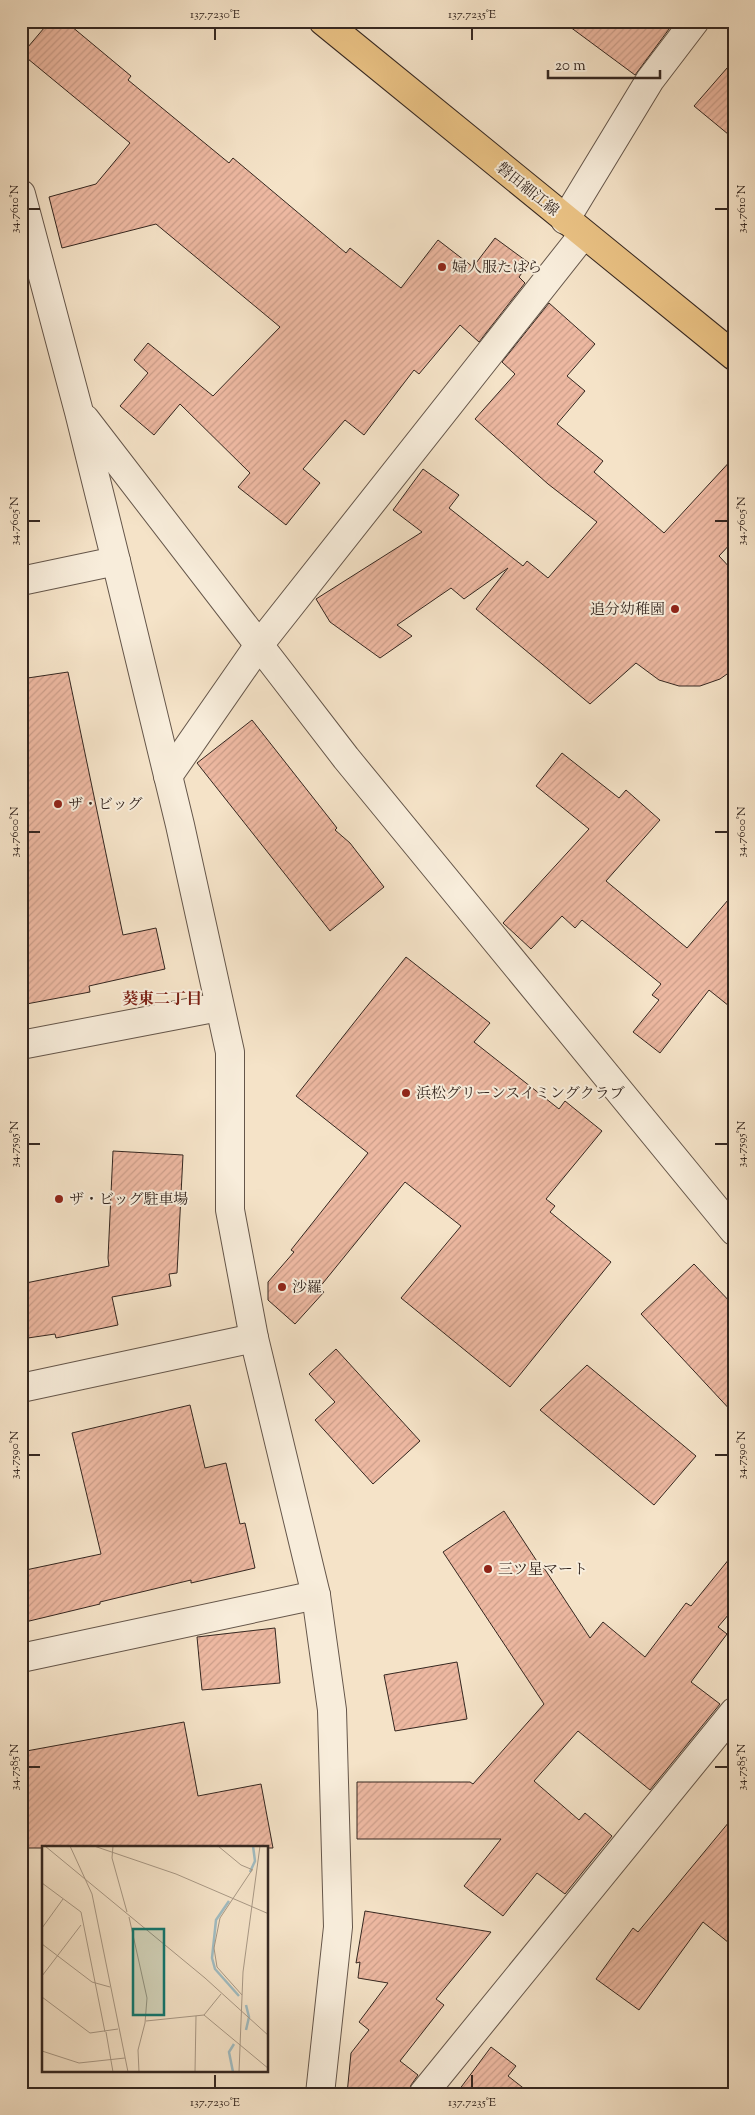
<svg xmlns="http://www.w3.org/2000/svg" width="755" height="2115" font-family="'Sorts Mill Goudy','Noto Serif JP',serif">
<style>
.building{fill:url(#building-hatch);stroke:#352720}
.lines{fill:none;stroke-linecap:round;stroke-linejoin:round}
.minor-casing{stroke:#65564a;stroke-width:30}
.major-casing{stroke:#352720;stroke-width:30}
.minor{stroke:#f8eddb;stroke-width:28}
.major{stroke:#eac284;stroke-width:28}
.ticks{fill:none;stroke:#352720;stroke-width:2}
.poi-dot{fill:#8f2418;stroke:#f8eddb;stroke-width:2}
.labels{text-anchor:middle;stroke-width:4;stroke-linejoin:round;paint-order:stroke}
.street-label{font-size:15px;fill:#352720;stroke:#f8eddb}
.poi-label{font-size:15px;fill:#352720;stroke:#f8eddb;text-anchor:start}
.neighbourhood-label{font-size:16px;font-weight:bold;fill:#7a1f14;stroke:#f8eddb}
.inset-river{fill:none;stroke:#a0bbc0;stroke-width:2.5}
.inset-road{fill:none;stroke:#a89885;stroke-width:1}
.view{fill:#0f766e;fill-opacity:0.15;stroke:#0f766e;stroke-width:2.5}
.inset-edge{fill:none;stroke:#352720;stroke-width:2.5}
.neatline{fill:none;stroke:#352720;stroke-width:2}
.ticks-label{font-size:12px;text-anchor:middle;fill:#352720}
</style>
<defs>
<pattern id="building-hatch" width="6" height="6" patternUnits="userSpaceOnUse" patternTransform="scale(1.25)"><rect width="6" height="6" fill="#edb8a1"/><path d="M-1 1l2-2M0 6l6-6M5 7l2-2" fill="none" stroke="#cc9e8a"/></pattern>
</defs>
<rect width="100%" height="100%" fill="#f5e3c8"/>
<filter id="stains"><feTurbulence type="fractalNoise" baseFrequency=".004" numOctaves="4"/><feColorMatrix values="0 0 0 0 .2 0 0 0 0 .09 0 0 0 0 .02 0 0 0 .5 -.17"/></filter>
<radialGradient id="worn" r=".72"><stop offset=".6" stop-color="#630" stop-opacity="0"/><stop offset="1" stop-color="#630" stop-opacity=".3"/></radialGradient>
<g class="building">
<path d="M50 21H65L131 76 128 80 229 163 233 158 346 253 350 248 401 288 438 240 473 267 495 238 529 263 519 277 525 283 479 342 460 325 419 374 414 370 364 435 345 420 303 469 320 483 286 525 238 487 250 473 180 404 154 435 120 406 148 373 134 360 148 343 213 396 280 327 156 224 62 248 49 197 96 184 130 143 22 54Z"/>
<path d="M562 21H675L635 75Z"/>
<path d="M734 60V139L694 106Z"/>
<path d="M549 303 595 344 567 376 585 391 557 424 603 461 594 472 664 533 734 457V540L719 556 734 572V669L720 679 700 686H679L659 680 636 663 590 704 476 609 508 568 464 599 451 588 397 625 412 636 380 658 330 622 316 599 422 532 393 510 423 469 459 495 449 508 523 566 527 561 548 578 597 522 548 484 475 419 515 374 502 362Z"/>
<path d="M68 672 123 935 156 928 165 969 89 986 90 992 21 1005V679Z"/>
<path d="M252 720 337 828 335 830 350 843 384 887 330 931 197 763Z"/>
<path d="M562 753 619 798 626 790 660 820 606 881 687 948 734 893V1010L709 990 660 1053 633 1032 659 1000 652 995 661 984 582 920 575 928 562 916 531 949 503 923 589 829 536 786Z"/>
<path d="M406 957 490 1023 474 1042 559 1109 565 1101 602 1131 546 1199 555 1206 550 1212 611 1262 510 1387 401 1298 461 1226 405 1182 319 1288 324 1292 295 1324 268 1300V1282L294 1252 291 1250 368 1153 296 1096Z"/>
<path d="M113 1151 183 1155 177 1273 169 1274 171 1286 112 1297 118 1325 56 1338 55 1334 21 1339V1284L109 1266 108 1258Z"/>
<path d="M694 1264 734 1306V1414L641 1314Z"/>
<path d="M336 1349 420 1441 373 1484 315 1420 335 1402 309 1374Z"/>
<path d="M587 1365 696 1456 654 1505 540 1410Z"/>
<path d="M190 1405 205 1468 226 1463 240 1524 245 1523 255 1568 191 1583V1580L100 1602V1604L21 1623V1571L101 1554 72 1433Z"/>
<path d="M504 1511 542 1569 544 1568 590 1638 603 1622 645 1657 686 1603 691 1606 734 1553V1608L718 1627 727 1634 691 1682 720 1704 650 1790 578 1731 534 1781 579 1820 585 1813 612 1836 565 1894 537 1873 503 1916 464 1886 501 1839H357V1782H470L473 1784 544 1704 443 1552Z"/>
<path d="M275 1628 280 1683 202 1690 197 1637Z"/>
<path d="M457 1662 467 1719 395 1731 384 1675Z"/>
<path d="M184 1722 198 1796 261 1784 273 1848H21V1752Z"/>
<path d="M734 1816V1947L703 1922 639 2010 596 1979 633 1928 638 1932Z"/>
<path d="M365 1911 491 1932 436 1999 444 2005 400 2061 418 2075 411 2085 408 2094H347L351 2053 369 2030 359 2022 388 1983 358 1978 360 1962 356 1963Z"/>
<path d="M491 2047 516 2066 508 2076 531 2094H456Z"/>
</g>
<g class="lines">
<g class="minor-casing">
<g id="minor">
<path d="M21 194 79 412 116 561 180 825 230 1052V1210L254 1338 316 1595 332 1710 338 1927 320 2094"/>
<path d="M565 220 650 80 695 21"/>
<path d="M85 419 346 758 734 1231"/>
<path d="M21 581 116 561"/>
<path d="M168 776 259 645 583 235"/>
<path d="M21 1045 219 1007"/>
<path d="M21 1388 254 1338"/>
<path d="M21 1658 316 1595"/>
<path d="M423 2094 734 1712"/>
</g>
</g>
<g class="major-casing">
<path id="major" d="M323 21 734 356"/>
</g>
<use href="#minor" class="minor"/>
<use href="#major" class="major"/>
</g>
<path class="ticks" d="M215 28V40M472 28V40M28 209H40M715 209H728M28 521H40M715 521H728M28 832H40M715 832H728M28 1144H40M715 1144H728M28 1455H40M715 1455H728M28 1767H40M715 1767H728M215 2075V2088M472 2075V2088"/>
<g class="poi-dot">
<circle cx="442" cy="267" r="5"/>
<circle cx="675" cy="609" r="5"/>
<circle cx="58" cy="804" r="5"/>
<circle cx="406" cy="1093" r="5"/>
<circle cx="59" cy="1199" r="5"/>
<circle cx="282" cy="1287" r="5"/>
<circle cx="488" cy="1569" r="5"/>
</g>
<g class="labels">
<g class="street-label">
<text transform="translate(528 189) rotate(39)" y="5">磐田細江線</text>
</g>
<g class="poi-label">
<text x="452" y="272">婦人服たはら</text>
<text x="665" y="614" text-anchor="end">追分幼稚園</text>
<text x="68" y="809">ザ・ビッグ</text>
<text x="416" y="1098">浜松グリーンスイミングクラブ</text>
<text x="69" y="1204">ザ・ビッグ駐車場</text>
<text x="292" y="1292">沙羅</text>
<text x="498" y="1574">三ツ星マート</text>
</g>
<g class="neighbourhood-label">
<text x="162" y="1004">葵東二丁目</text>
</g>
</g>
<g transform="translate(42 1846)">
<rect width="226" height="226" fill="#f5e3c8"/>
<path class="inset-river" d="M208 26 213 15 211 0M187 55 174 74 170 112 173 123 197 150M204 184 207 171 204 159M191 226 187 206 192 198"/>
<path class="inset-road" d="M3 0 163 132 227 190M28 0 50 48 86 226M52 0 134 28 227 68M71 0 70 12 85 66M176 0 199 19 211 24M0 37 39 66 63 186M87 71 105 152 103 177 96 204 97 226M0 82 21 53M0 98 50 136 68 141M0 130 39 79M200 149 175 121 172 102 178 72 210 24M0 151 48 187 76 183M162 169 227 223M104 175 162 169 179 148M64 186 71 226M0 205 37 217 83 212M153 226 154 170M197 226 201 126 218 0"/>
<path class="view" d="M91 83H122V169H91Z"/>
<rect width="226" height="226" class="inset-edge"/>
</g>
<rect width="755" height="2115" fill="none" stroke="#f5e3c8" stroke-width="55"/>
<path d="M548 70v8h112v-8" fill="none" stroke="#352720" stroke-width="2.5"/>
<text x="555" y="70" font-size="15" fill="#352720" stroke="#f8eddb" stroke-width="4" paint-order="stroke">20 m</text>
<rect x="28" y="28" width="700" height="2060" class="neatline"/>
<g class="ticks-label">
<text x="215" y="18">137.7230°E</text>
<text x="472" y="18">137.7235°E</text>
<text transform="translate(14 209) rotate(-90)" y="4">34.7610°N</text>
<text transform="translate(741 209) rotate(-90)" y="4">34.7610°N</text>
<text transform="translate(14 521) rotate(-90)" y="4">34.7605°N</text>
<text transform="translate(741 521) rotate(-90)" y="4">34.7605°N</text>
<text transform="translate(14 832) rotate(-90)" y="4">34.7600°N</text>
<text transform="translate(741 832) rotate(-90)" y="4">34.7600°N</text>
<text transform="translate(14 1144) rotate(-90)" y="4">34.7595°N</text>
<text transform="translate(741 1144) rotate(-90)" y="4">34.7595°N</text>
<text transform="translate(14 1455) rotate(-90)" y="4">34.7590°N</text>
<text transform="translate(741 1455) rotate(-90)" y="4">34.7590°N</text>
<text transform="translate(14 1767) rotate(-90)" y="4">34.7585°N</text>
<text transform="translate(741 1767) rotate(-90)" y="4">34.7585°N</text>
<text x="215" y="2106">137.7230°E</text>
<text x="472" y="2106">137.7235°E</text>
</g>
<rect width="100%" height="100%" filter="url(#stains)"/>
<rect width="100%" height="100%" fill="url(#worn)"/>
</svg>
